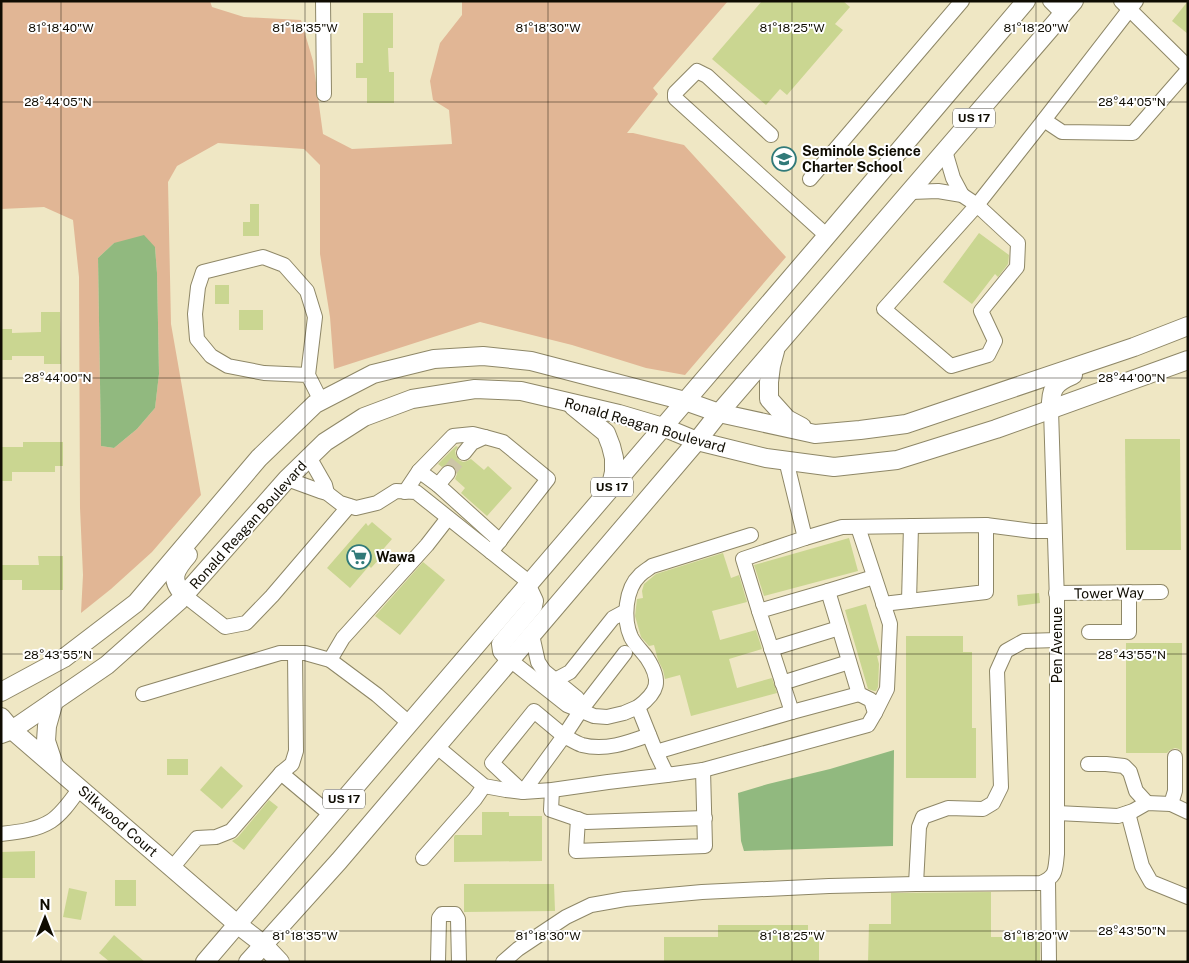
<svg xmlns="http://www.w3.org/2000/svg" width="1189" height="963" font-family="'Public Sans',sans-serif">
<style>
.green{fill:#e1b695;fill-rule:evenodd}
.water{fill:#91b97f}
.building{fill:#cad691}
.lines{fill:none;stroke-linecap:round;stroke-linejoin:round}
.minor-tunnel{stroke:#cdc6a7;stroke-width:14;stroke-dasharray:14 7;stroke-linecap:butt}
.minor-casing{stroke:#8e8767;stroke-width:16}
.major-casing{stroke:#8e8767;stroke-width:20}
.minor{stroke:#fff;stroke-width:14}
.major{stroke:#fff;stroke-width:18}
.ticks{fill:none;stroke:#0f0c02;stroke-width:1;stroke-opacity:0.45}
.labels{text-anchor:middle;stroke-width:4;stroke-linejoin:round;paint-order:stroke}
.shield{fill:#fff;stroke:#57554e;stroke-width:1}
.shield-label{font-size:12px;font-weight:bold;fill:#0f0c02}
.poi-label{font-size:14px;font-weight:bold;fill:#0f0c02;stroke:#fff;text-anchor:start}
.street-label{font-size:14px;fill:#0f0c02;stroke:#fff}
.ticks-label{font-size:12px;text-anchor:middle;fill:#0f0c02;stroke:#fff;stroke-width:4;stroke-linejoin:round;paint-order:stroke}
</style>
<rect width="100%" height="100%" fill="#efe7c4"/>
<path class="green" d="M1 1H210L212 7 244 17 301 20 313 61 323 134 352 149 452 144 449 110 433 100 430 81 440 43 462 15V1H728L653 88 658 94 627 133H633L684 145 786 257 685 375 646 368 572 345 480 322 334 369 330 317 320 254V165L304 149 218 143 177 166 168 182 171 324 201 495 152 552 111 589 81 613 83 575 80 508 79 277 73 220 44 207 1 209ZM114 243 155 247 157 273 159 374 155 408 137 429 114 448 101 446 98 258Z"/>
<g class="water">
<path d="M144 235 155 247 157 273 159 374 155 408 137 429 114 448 101 446 98 258 114 243Z"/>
<path d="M894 750 893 846 744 851 741 841 738 793 768 784 830 769Z"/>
</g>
<g class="building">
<path d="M762 1H843L850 7 835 24 843 30 787 95 780 89 766 105 712 59Z"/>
<path d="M1188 1V34L1172 21Z"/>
<path d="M363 13H393V48H388L389 72H394V103H367V78H356V63H363Z"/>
<path d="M250 204H259V236H243V222H250Z"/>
<path d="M979 233 1009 255 1008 264 998 277 995 274 972 304 943 282Z"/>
<rect x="215" y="285" width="14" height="19"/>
<rect x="239" y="310" width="24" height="20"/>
<path d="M41 312H60L61 364H44V356H12V360H1V329H12V333L41 332Z"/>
<path d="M1125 439H1180L1181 550H1126Z"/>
<path d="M23 442H63V466H55V472H12V481H1V447H23Z"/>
<path d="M456 446 458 447 455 451 456 456 459 460 463 462 467 461 471 459 484 470 488 466 512 488 487 516 461 493 465 488 455 479 457 474 456 470 454 467 449 464 445 465 442 467 438 464Z"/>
<path d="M372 522 392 539 379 554 381 557 371 568 369 566 350 588 327 568 366 523 368 526Z"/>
<path d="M849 538 858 571 764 596 754 565Z"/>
<path d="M723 553 731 578 739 575 747 602 712 611 720 640 756 630 762 649 729 659 737 688 772 678 777 693 691 716 680 675 665 679 663 670 658 660 654 645 649 646 641 637 635 616 637 599 643 598 642 591 644 584 656 574Z"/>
<path d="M38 556H63V590H22V580H1V565H39Z"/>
<path d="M423 562 445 580 400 635 375 616Z"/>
<path d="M1039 593 1040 603 1018 606 1017 595Z"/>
<path d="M866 604 880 653V655L877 656 879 664 878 687 876 691H874L868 689 845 610Z"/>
<path d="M906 636H963V652H972V728H976V778H906Z"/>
<path d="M1126 643H1182V752L1179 749 1175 748 1170 750 1167 753H1126Z"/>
<rect x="167" y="759" width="21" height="16"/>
<path d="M221 766 243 786 222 809 200 790Z"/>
<path d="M269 800 278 807 244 850 232 841 238 837Z"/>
<path d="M482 812H509V816H542V861L454 862V837L455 835H482Z"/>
<path d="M35 851V878H1V852Z"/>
<rect x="115" y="880" width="21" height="26"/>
<path d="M464 884H554L555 911 464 912Z"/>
<path d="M69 888 87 892 81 920 63 917Z"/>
<path d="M991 892V937H1040V962H868L869 924H891V893Z"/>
<path d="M718 925H808V937H819V962H664V937H718Z"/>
<path d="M114 935 145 962H110L99 953Z"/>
</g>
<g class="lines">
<path class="minor-tunnel" d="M448 473 464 453"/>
<g class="minor-casing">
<g id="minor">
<path d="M323 1 324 94"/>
<path d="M1050 1 1063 14"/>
<path d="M1121 1 1188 67"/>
<path d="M1136 1 1044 120 1062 132 1133 133 1188 70"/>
<path d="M771 135 707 76 697 71 675 93V98L826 235"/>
<path d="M945 151 953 178 962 195"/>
<path d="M810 179 962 1"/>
<path d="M911 192 938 191 962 195 977 205 1044 120"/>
<path d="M977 205 1018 243 1017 267 981 311 995 341 988 355 951 366 884 309Z"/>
<path d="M308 375 264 373 228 366 211 356 197 339 195 314 198 287 203 272 263 257 284 265 307 291 315 317 308 375 321 401"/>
<path d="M464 453 472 443 485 437 503 442 548 479 491 552"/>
<path d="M309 457 325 485 327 493"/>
<path d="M419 471 438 485 500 541"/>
<path d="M287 479 320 491 327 493 340 503 356 508 377 503 396 491 416 492 530 583"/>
<path d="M438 485 448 473"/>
<path d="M405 492 419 471 453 436 473 434 485 437"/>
<path d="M858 527 890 624 887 689 875 713"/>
<path d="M805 538 842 527 986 525 1032 531H1054"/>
<path d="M828 591 874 577"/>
<path d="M1056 593 1161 592"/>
<path d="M184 595 225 627 246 623 272 596 349 506"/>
<path d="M909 601 911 526"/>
<path d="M883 604 986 592V525"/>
<path d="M759 611 743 559 805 538 786 460"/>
<path d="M1089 632H1129V592"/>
<path d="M532 635 538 662 544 671 577 698 580 702 581 710"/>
<path d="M771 649 839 628"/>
<path d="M625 653 581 710 564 736 534 711 492 763 523 792 564 736C570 739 576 743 582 745 605 751 627 743 649 735"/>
<path d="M330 660 343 638 427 545 448 518"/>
<path d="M510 660 567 705 594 716 607 717 624 713 638 707 656 752 667 775 703 770 868 725 875 713 871 700 859 694 828 591 759 611 792 712 656 752"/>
<path d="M555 680 570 672 613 618 626 611"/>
<path d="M782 683 849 662"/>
<path d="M143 694 280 653H305L330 660 377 695 409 723"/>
<path d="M638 707C658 692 662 681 647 658 642 651 635 645 631 637 623 619 625 589 640 575 643 572 648 569 652 566L751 535"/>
<path d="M792 712 859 694"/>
<path d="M436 746 484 786 506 790 523 792 552 790 608 782 667 775"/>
<path d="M1088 764H1106L1124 766 1130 772 1136 791 1147 803"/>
<path d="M281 773 331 815"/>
<path d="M552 790 551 810 586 822 705 818"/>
<path d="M1171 804 1175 791V757"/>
<path d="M1057 813 1118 816 1133 811 1147 803 1171 804 1188 812"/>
<path d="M1128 813 1142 866 1151 882 1188 897"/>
<path d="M578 819 576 851 705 846 703 770"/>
<path d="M1 834C18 832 37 830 51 821 63 813 72 799 80 788"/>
<path d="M423 858 475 799 484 786"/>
<path d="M172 868 197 838 216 837 231 831 281 773 292 764 296 751 295 653"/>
<path d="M1048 880 1049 962"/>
<path d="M916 884 919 827 923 817 948 808 983 809 993 803 1001 787 997 671 1006 651 1024 641 1057 640"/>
<path d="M438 962 439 918 442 914H455L458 919 459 962"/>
<path d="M503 962 518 949 566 917 591 905 625 899 702 892 829 886 916 884 1041 883C1057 876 1055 870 1057 854V601L1051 410"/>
</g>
</g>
<g class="major-casing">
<g id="major">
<path d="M775 351 771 366 769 382V399L787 419 802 427"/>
<path d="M573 406 606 433 611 446 614 458V472L610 489"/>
<path d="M1051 410C1050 389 1054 383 1073 375"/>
<path d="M184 595C169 579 175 570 188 555"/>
<path d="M510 660 502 651 501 644 533 606 534 601 527 586"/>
<path d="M1 692 64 658 136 603 259 458 315 404 373 374 434 359 483 356 531 361 685 401 719 413 815 434 860 430 906 424 1134 347 1188 326"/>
<path d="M54 701 47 726 46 741 54 765"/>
<path d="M1 717 12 730 237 924 263 944 280 962"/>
<path d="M1 734 12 730 107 665 179 601 287 479 325 442 364 417 412 399 475 389 521 391 619 414 663 427 697 441 766 458 834 467 897 460 996 429 1188 360"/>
<path d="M205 962 820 244 1026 1"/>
<path d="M248 962 339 861 697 441 719 413 1074 1"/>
</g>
</g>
<use href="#minor" class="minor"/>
<use href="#major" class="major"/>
</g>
<path class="ticks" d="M61 1V962M305 1V962M548 1V962M792 1V962M1036 1V962M1 102H1188M1 378H1188M1 654H1188M1 931H1188"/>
<defs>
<g id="school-ring" transform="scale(1.25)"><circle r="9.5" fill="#fff" stroke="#317a79" stroke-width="1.5"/><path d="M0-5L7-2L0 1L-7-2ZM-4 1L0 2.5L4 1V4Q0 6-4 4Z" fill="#317a79"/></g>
<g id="supermarket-ring" transform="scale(1.25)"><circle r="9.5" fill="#fff" stroke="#317a79" stroke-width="1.5"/><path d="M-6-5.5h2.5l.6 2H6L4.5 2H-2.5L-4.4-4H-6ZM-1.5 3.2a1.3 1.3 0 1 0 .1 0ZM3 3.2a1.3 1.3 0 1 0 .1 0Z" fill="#317a79"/></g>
</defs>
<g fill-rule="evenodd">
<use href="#school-ring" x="784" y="159"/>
<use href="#supermarket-ring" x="359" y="557"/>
</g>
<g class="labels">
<g class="shield">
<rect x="953" y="108.5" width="42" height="19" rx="4"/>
<rect x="591" y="477.5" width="42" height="19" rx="4"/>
<rect x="323" y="789.5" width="42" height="19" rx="4"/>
</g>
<g class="shield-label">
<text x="974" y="122">US 17</text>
<text x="612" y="491">US 17</text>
<text x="344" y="803">US 17</text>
</g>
<g class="poi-label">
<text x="802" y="156">Seminole Science<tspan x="802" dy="16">Charter School</tspan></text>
<text x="376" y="562">Wawa</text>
</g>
<g class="street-label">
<text transform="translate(645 425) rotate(16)" y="5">Ronald Reagan Boulevard</text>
<text transform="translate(248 525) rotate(-48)" y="5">Ronald Reagan Boulevard</text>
<text transform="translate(1109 593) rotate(-1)" y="5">Tower Way</text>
<text transform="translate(1057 645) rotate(-90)" y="5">Pen Avenue</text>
<text transform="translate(118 821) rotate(41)" y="5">Silkwood Court</text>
</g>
</g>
<g class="ticks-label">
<text x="61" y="32">81°18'40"W</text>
<text x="305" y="32">81°18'35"W</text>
<text x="548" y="32">81°18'30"W</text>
<text x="792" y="32">81°18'25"W</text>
<text x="1036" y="32">81°18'20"W</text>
<text x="58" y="106">28°44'05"N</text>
<text x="1132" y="106">28°44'05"N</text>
<text x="58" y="382">28°44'00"N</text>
<text x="1132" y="382">28°44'00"N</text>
<text x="58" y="659">28°43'55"N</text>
<text x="1132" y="659">28°43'55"N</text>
<text x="1132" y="935">28°43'50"N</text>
<text x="305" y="940">81°18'35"W</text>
<text x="548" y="940">81°18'30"W</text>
<text x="792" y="940">81°18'25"W</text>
<text x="1036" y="940">81°18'20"W</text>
</g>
<rect width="1189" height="963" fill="none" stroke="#0f0c02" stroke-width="5"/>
<g transform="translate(45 918)" stroke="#ffffff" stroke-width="4" paint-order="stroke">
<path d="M0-4L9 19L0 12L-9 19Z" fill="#0f0c02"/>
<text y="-8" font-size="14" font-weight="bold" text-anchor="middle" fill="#0f0c02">N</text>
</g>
</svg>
